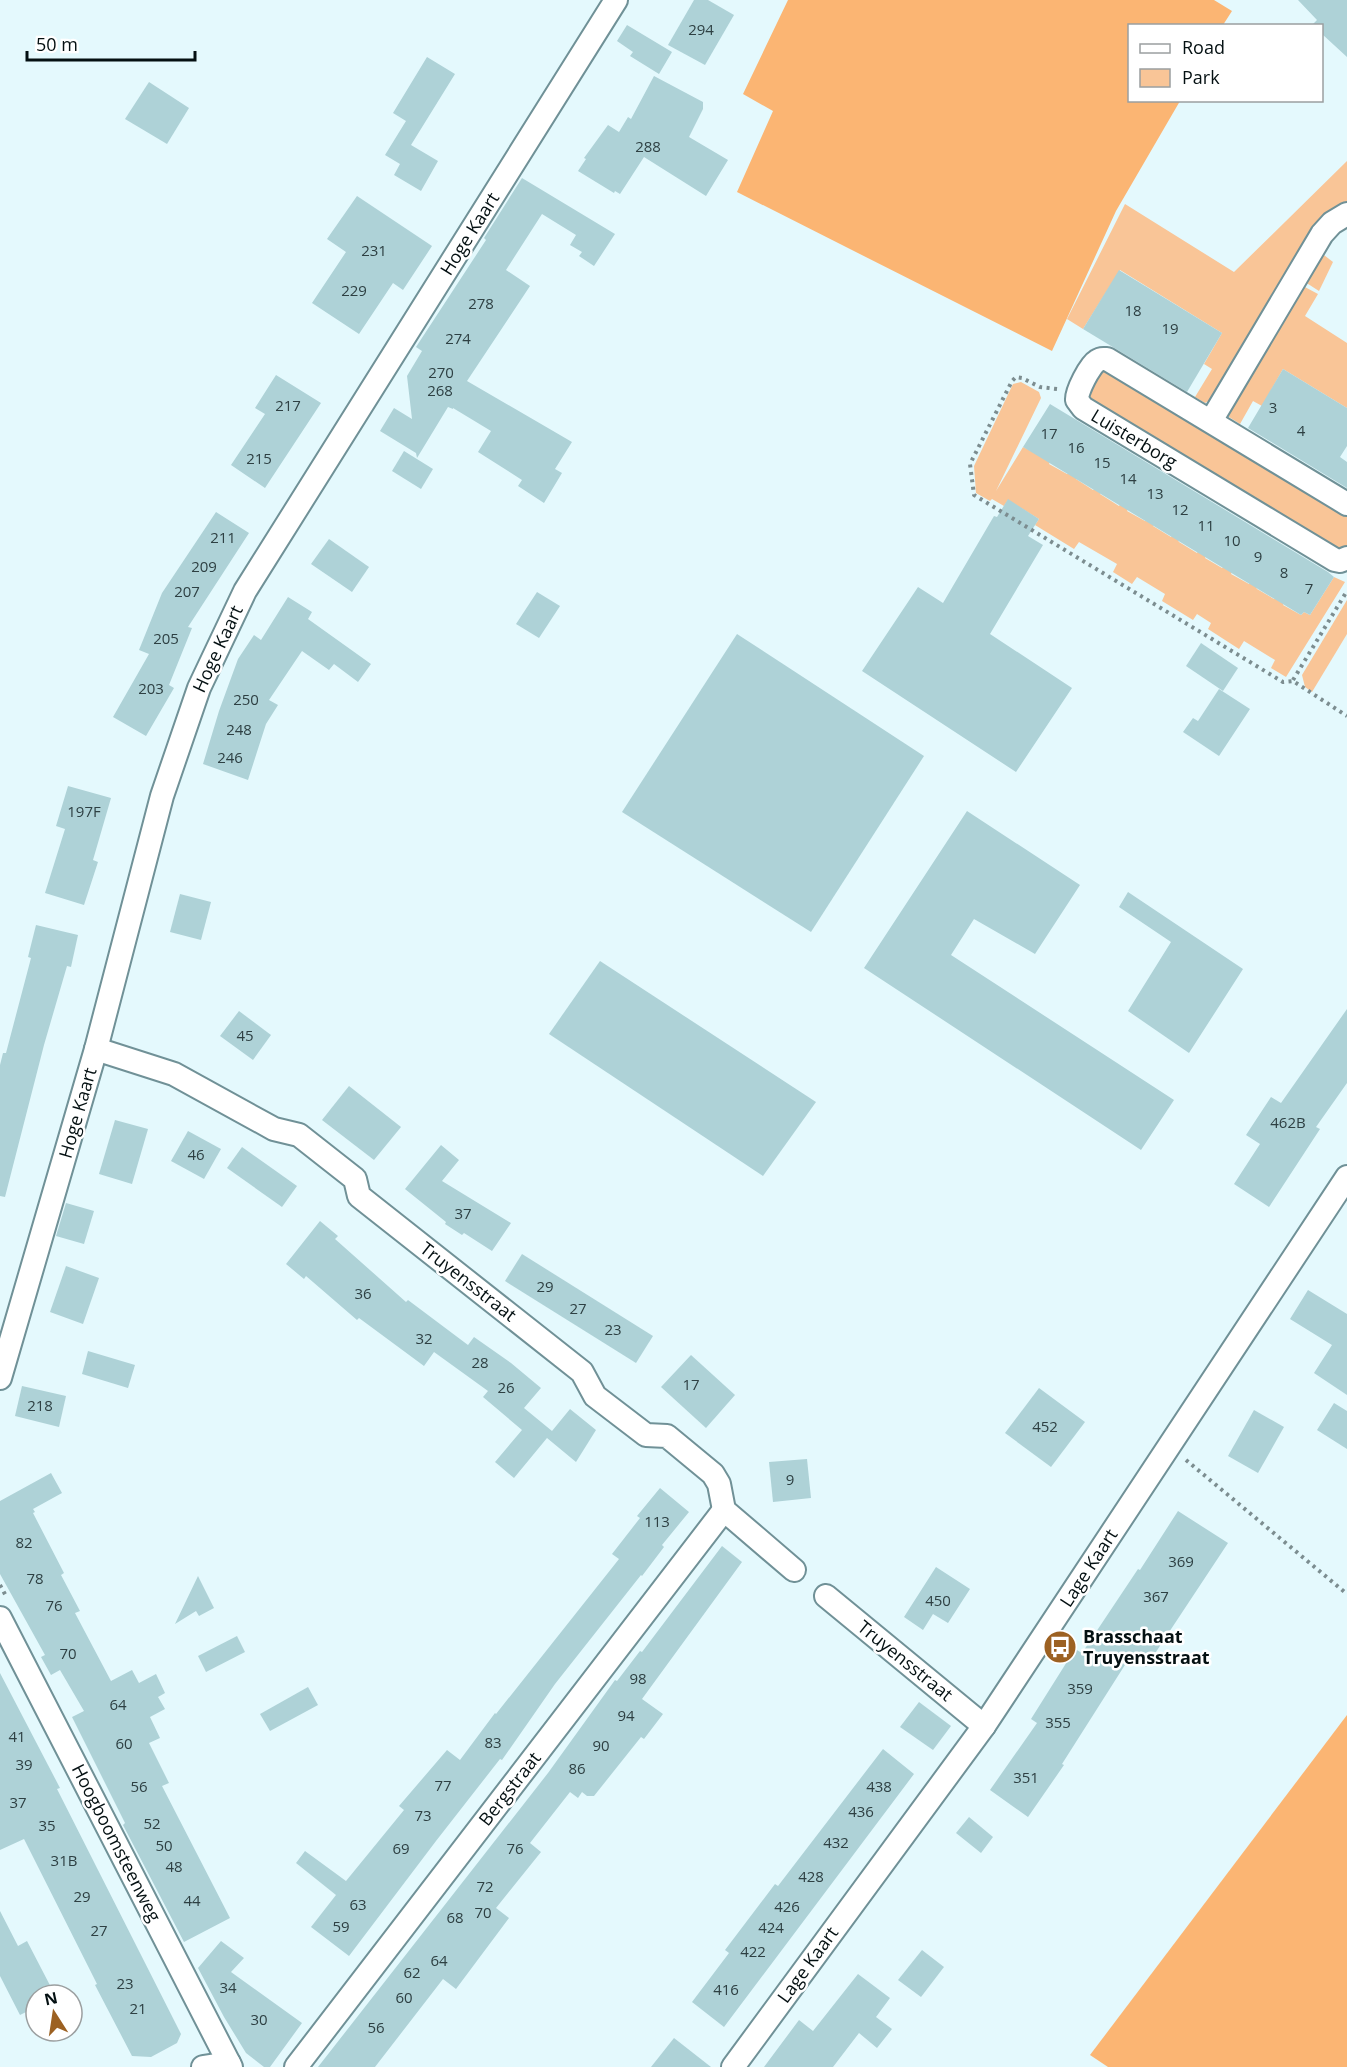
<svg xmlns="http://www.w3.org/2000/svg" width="1347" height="2067" font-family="'Open Sans',sans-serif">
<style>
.green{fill:#f9c597}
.forest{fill:#fbb573}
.building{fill:#aed2d7}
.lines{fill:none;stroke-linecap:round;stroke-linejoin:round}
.minor-casing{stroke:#709197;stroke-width:26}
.path{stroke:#7c8d90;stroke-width:4;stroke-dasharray:3 4.5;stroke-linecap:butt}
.minor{stroke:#fff;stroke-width:22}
.labels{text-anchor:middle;stroke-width:5;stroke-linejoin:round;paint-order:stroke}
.number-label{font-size:15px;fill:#2e4043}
.street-label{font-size:18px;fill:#041012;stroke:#fff}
.poi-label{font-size:18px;font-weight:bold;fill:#041012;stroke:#fff;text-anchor:start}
</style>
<rect width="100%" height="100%" fill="#e4f9fd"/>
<g class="green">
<path d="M1347 161V205L1214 398 1205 403 1195 397 1212 369 1204 364 1222 333 1120 270 1083 329 1067 319 1125 204 1234 272Z"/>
<path d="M1320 252 1333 262 1319 291 1305 282Z"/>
<path d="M1303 286 1318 294 1305 316 1347 343V408L1283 369 1262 406 1253 401 1240 424 1229 417 1228 413Z"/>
<path d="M1100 367 1347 513V549L1344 553 1087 401 1084 394Z"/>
<path d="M1021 382 1039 392 1041 398 996 491 1023 447 1051 460 1049 464 1067 474H1078L1076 479 1093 490 1096 487 1102 490 1100 494 1119 506 1122 502 1130 506 1127 511 1145 521 1155 522 1153 526 1171 537 1174 533 1179 542 1197 553 1200 548 1207 553 1205 558 1222 568 1225 565 1233 570 1231 574 1249 584 1252 580 1257 589 1274 599 1278 596 1285 601 1283 605 1301 615 1304 612 1310 615 1334 577 1345 582 1286 677 1271 668 1275 660 1244 641 1239 649 1208 629 1211 623 1197 614 1193 620 1162 601 1165 594 1137 577 1132 584 1113 572 1117 564 1079 542 1074 549 1035 525 1039 519 1008 500 1004 506 992 499 990 501 976 493 974 466 1013 384Z"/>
<path d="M1347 600V634L1312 692 1305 687 1302 675Z"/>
</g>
<g class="forest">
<path d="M788 0H1214L1232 11 1223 25 1130 26V100L1180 101 1116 211 1052 351 737 192 773 111 743 94Z"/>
<path d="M1347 1715V2067H1108L1090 2055Z"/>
</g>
<g class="building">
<path d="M694 0H708L734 15 705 65 668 45Z"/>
<path d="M1298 0H1347V57L1322 34V26L1312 25 1317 20Z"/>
<path d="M627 25 672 52 659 74 630 56 633 52 617 41Z"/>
<path d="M427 57 455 74 411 145 438 161 421 191 394 175 400 164 385 155 406 121 393 113Z"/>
<path d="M654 76 703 102V109L689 137 728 160 706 196 644 157 620 194 615 191 614 193 578 171 586 159 584 158 608 125 619 132 628 117 631 119Z"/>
<path d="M149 82 189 108 167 144 125 119Z"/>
<path d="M522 178 615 234 594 266 579 256 582 252 570 245 576 235 542 214 506 270 530 286 467 381 572 442 555 469 562 473 544 503 518 486 522 480 478 452 491 431 453 408V409L448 407 417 458 416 453 380 431 394 408 412 419 407 376 422 351 416 347 486 240 484 238Z"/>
<path d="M357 196 432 246 403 290 393 283 359 334 312 303 346 252 327 239Z"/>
<path d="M1119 270 1222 333 1187 392 1083 329Z"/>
<path d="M1283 369 1347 408V446L1340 457 1347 462V488L1248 428Z"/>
<path d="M276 375 321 403 265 488 231 465 265 414 255 408Z"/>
<path d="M1050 404 1328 572 1334 577 1310 615 1304 612 1301 615 1023 447Z"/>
<path d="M404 451 433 469 421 489 392 471Z"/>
<path d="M1008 499 1039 519 1028 536 1043 545 990 634 1072 688 1016 772 862 671 918 587 943 603 994 516 997 517Z"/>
<path d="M216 512 249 533 188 627 192 628 169 685 174 688 146 736 113 717 149 654 139 650 162 593Z"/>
<path d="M329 539 369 567 352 592 311 564Z"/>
<path d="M537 592 560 606 539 638 516 624Z"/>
<path d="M288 597 312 612 308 619 371 664 358 682 334 664 329 670 302 651 269 700 278 705 266 724 248 780 203 764 219 711 238 659 254 635 261 640Z"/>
<path d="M737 634 924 756 811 932 622 812Z"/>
<path d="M1201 643 1238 668 1223 691 1186 666Z"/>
<path d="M1219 689 1250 709 1219 756 1183 732 1193 718 1198 721Z"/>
<path d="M68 786 111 798 93 860 98 862 84 905 45 893 65 829 56 826Z"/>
<path d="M967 811 1080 885 1035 954 974 919 951 955 1174 1100 1141 1150 864 968Z"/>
<path d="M1128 892 1243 969 1189 1053 1128 1011 1171 942 1119 907Z"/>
<path d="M180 894 211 902 201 940 170 932Z"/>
<path d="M36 925 78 935 71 967 67 966 44 1045 5 1197 0 1196V1065L3 1053H6L31 958 28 957Z"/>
<path d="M600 961 816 1102 763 1176 549 1034Z"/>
<path d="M1347 1009V1083L1316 1127 1320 1129 1269 1207 1234 1184 1260 1144 1246 1135 1271 1097 1281 1103Z"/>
<path d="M239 1011 271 1035 253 1060 220 1036Z"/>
<path d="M349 1086 401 1127 374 1160 322 1120Z"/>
<path d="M115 1120 148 1129 132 1184 99 1174Z"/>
<path d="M188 1131 221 1149 204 1179 171 1161Z"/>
<path d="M441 1145 459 1160 442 1181 511 1223 492 1251 464 1233 462 1235 445 1224 446 1222 405 1189Z"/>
<path d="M242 1147 297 1186 282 1207 227 1168Z"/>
<path d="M66 1203 94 1211 84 1244 56 1236Z"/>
<path d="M320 1221 338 1236 335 1239 406 1302 408 1300 468 1345 474 1337 511 1363 541 1388 524 1408 552 1431 570 1409 596 1430 576 1462 547 1438 514 1478 495 1462 522 1430 483 1397 488 1391 434 1352 424 1366 359 1318 357 1320 306 1276 304 1279 286 1264Z"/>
<path d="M522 1254 653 1336 636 1363 505 1281Z"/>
<path d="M66 1266 99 1278 83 1324 50 1312Z"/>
<path d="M1308 1290 1347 1314V1395L1314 1373 1332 1345 1290 1319Z"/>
<path d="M88 1351 135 1365 128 1388 82 1374Z"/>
<path d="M691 1355 735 1395 706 1428 661 1387Z"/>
<path d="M22 1386 66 1396 59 1427 15 1416Z"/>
<path d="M1039 1388 1085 1422 1051 1467 1005 1433Z"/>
<path d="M1334 1403 1347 1411V1449L1317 1430Z"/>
<path d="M1254 1410 1284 1427 1258 1473 1228 1456Z"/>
<path d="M807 1459 811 1498 773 1502 769 1462Z"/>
<path d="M51 1473 62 1493 33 1509 35 1512 33 1513 64 1573 61 1575 80 1611 75 1613 111 1681 132 1670 139 1683 156 1674 165 1693 158 1697 165 1709 150 1717 160 1738 149 1743 169 1783 162 1786 230 1918 184 1942 123 1825 125 1823 72 1717 84 1711 60 1670 51 1675 41 1657 45 1655 0 1574V1501Z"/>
<path d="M660 1488 689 1512 662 1545 664 1547 642 1576 641 1575 555 1684 502 1760 500 1759 436 1841 349 1956 311 1927 336 1895 296 1863 305 1851 346 1881 404 1810 399 1806 447 1750 460 1760 495 1713 496 1714 619 1559 612 1554 640 1518 637 1516Z"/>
<path d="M1178 1511 1228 1543 1146 1667 1130 1657 1062 1764 1064 1765 1028 1817 990 1790 1037 1723 1031 1719 1075 1649 1082 1653 1138 1569 1140 1570Z"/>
<path d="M722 1546 742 1562 642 1699 663 1714 644 1739 641 1737 594 1796H587L582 1792 578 1798 570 1792 530 1843 541 1852 496 1908 509 1918 456 1989 443 1979 375 2067H318L548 1773 615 1680 617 1681 640 1651 642 1652Z"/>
<path d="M936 1567 970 1589 948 1623 933 1614 923 1630 904 1617Z"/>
<path d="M198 1576 214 1608 199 1616 196 1611 175 1624Z"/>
<path d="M237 1636 245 1652 206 1672 198 1656Z"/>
<path d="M0 1673 60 1788 57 1789 181 2034 177 2043 151 2057 132 2056 95 1985 97 1984 24 1839 0 1850Z"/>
<path d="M308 1687 318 1705 270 1731 260 1714Z"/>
<path d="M919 1702 951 1726 933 1750 900 1727Z"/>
<path d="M883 1749 914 1774 724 2027 692 2002 729 1953 725 1950 775 1884 778 1886Z"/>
<path d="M969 1817 993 1837 981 1853 956 1833Z"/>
<path d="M0 1911 18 1946 27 1941 55 1995H36V2007L20 2015 0 1976Z"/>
<path d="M221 1941 244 1958 231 1972 302 2023 270 2067H264L246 2053 224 2017 198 1968Z"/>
<path d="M922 1950 944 1967 921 1997 898 1980Z"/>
<path d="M858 1974 890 1998 876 2017 892 2029 877 2048 859 2033 833 2067H764L799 2020 813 2031Z"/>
<path d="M674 2038 711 2067H651Z"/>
</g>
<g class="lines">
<g class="minor-casing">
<g id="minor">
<path d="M1211 421 1322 234 1332 223 1347 214"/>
<path d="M1347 504 1107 359C1102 359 1101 358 1097 361 1090 365 1076 392 1077 400L1083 408 1335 560 1340 561 1347 558"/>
<path d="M96 1049 174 1074 274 1129 299 1135 355 1179 359 1196 582 1372 595 1396 646 1435 667 1436 713 1474 719 1484 724 1510 794 1570"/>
<path d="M0 1378 96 1049 162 796 199 688 245 591 616 0"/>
<path d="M826 1596 984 1726"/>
<path d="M0 1618 231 2067"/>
<path d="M203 2067 229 2063"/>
<path d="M296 2067 724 1510"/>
<path d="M733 2067 984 1726 1347 1177"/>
</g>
</g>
<g class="path">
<path d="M1057 389 1040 387 1022 378 1016 377 1012 381 970 464 974 495 1283 682 1293 681 1347 716"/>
<path d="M1293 680 1347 591"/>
<path d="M1186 1460 1347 1594"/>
<path d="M0 1585 6 1596"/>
</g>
<use href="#minor" class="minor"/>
</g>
<defs>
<g id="bus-disc" transform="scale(1.725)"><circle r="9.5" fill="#9c6122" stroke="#fff"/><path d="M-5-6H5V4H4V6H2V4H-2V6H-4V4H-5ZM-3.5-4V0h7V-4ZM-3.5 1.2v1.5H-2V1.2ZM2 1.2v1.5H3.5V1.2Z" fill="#fff"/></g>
</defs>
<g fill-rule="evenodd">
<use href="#bus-disc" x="1060" y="1647"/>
</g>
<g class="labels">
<g class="number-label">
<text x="701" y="35">294</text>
<text x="648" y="152">288</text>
<text x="374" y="256">231</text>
<text x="354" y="296">229</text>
<text x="481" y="309">278</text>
<text x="1133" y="316">18</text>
<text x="1170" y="334">19</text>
<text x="458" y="344">274</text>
<text x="441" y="378">270</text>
<text x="440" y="396">268</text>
<text x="288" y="411">217</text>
<text x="1273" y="413">3</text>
<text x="1301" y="436">4</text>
<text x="1049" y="439">17</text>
<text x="1076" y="453">16</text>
<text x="259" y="464">215</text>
<text x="1102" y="468">15</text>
<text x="1128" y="484">14</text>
<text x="1155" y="499">13</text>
<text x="1180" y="515">12</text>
<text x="1206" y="531">11</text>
<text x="223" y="543">211</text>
<text x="1232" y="546">10</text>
<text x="1258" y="562">9</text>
<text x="204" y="572">209</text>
<text x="1284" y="578">8</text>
<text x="1309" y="594">7</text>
<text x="187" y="597">207</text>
<text x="166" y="644">205</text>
<text x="151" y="694">203</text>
<text x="246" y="705">250</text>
<text x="239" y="735">248</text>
<text x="230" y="763">246</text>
<text x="84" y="817">197F</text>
<text x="245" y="1041">45</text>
<text x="1288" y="1128">462B</text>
<text x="196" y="1160">46</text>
<text x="463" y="1219">37</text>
<text x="545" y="1292">29</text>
<text x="363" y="1299">36</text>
<text x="578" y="1314">27</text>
<text x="613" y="1335">23</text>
<text x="424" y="1344">32</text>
<text x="480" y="1368">28</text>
<text x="691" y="1390">17</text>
<text x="506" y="1393">26</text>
<text x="40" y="1411">218</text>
<text x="1045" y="1432">452</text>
<text x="790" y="1485">9</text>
<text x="657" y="1527">113</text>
<text x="24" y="1548">82</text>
<text x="1181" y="1567">369</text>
<text x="35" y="1584">78</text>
<text x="1156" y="1602">367</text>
<text x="938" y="1606">450</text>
<text x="54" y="1611">76</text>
<text x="68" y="1659">70</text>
<text x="638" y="1684">98</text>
<text x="1080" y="1694">359</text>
<text x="118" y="1710">64</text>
<text x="626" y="1721">94</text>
<text x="1058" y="1728">355</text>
<text x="17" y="1742">41</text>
<text x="493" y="1748">83</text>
<text x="124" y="1749">60</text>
<text x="601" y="1751">90</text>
<text x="24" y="1770">39</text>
<text x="577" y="1774">86</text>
<text x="1026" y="1783">351</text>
<text x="443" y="1791">77</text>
<text x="139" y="1792">56</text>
<text x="879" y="1792">438</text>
<text x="18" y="1808">37</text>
<text x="861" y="1817">436</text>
<text x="423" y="1821">73</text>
<text x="152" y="1829">52</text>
<text x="47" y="1831">35</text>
<text x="836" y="1848">432</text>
<text x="164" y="1851">50</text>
<text x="401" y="1854">69</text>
<text x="515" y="1854">76</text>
<text x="64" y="1866">31B</text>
<text x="174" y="1872">48</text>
<text x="811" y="1882">428</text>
<text x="485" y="1892">72</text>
<text x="82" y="1902">29</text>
<text x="192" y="1906">44</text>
<text x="358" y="1910">63</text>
<text x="787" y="1912">426</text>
<text x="483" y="1918">70</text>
<text x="455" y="1923">68</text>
<text x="341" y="1932">59</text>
<text x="771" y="1933">424</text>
<text x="99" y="1936">27</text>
<text x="753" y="1957">422</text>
<text x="439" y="1966">64</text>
<text x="412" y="1978">62</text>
<text x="125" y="1989">23</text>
<text x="228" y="1993">34</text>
<text x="726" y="1995">416</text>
<text x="404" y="2003">60</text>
<text x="138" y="2014">21</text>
<text x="259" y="2025">30</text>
<text x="376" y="2033">56</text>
</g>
<g class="street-label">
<text transform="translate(470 234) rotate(-58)" y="6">Hoge Kaart</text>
<text transform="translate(1134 439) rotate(31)" y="6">Luisterborg</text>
<text transform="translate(218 649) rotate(-65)" y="6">Hoge Kaart</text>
<text transform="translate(78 1113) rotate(-74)" y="6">Hoge Kaart</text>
<text transform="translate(468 1282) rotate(38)" y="6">Truyensstraat</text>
<text transform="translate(1089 1568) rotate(-57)" y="6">Lage Kaart</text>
<text transform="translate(905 1661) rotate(39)" y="6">Truyensstraat</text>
<text transform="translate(510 1789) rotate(-52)" y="6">Bergstraat</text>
<text transform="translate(116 1843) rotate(63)" y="6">Hoogboomsteenweg</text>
<text transform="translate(808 1965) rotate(-54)" y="6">Lage Kaart</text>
</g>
<g class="poi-label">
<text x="1083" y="1643">Brasschaat<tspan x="1083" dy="21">Truyensstraat</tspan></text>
</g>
</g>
<rect x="1128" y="24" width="195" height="78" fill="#ffffff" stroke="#9b9fa0" stroke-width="1.5"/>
<rect x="1140" y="44" width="30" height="9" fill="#ffffff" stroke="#9b9fa0" stroke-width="1.5"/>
<text x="1182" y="54" font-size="18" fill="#041012">Road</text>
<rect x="1140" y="69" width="30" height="18" fill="#f9c597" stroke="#9b9fa0" stroke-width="1.5"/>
<text x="1182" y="84" font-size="18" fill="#041012">Park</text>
<g transform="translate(54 2013) rotate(348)"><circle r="28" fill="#ffffff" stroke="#9b9fa0" stroke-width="1.5"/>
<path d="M0-4.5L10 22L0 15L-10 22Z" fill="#9c6122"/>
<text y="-9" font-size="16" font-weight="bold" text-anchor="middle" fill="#041012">N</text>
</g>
<path d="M27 51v9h168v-9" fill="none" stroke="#041012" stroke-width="3"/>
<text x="36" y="51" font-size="18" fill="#041012" stroke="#ffffff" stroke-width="4.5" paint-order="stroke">50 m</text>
</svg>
